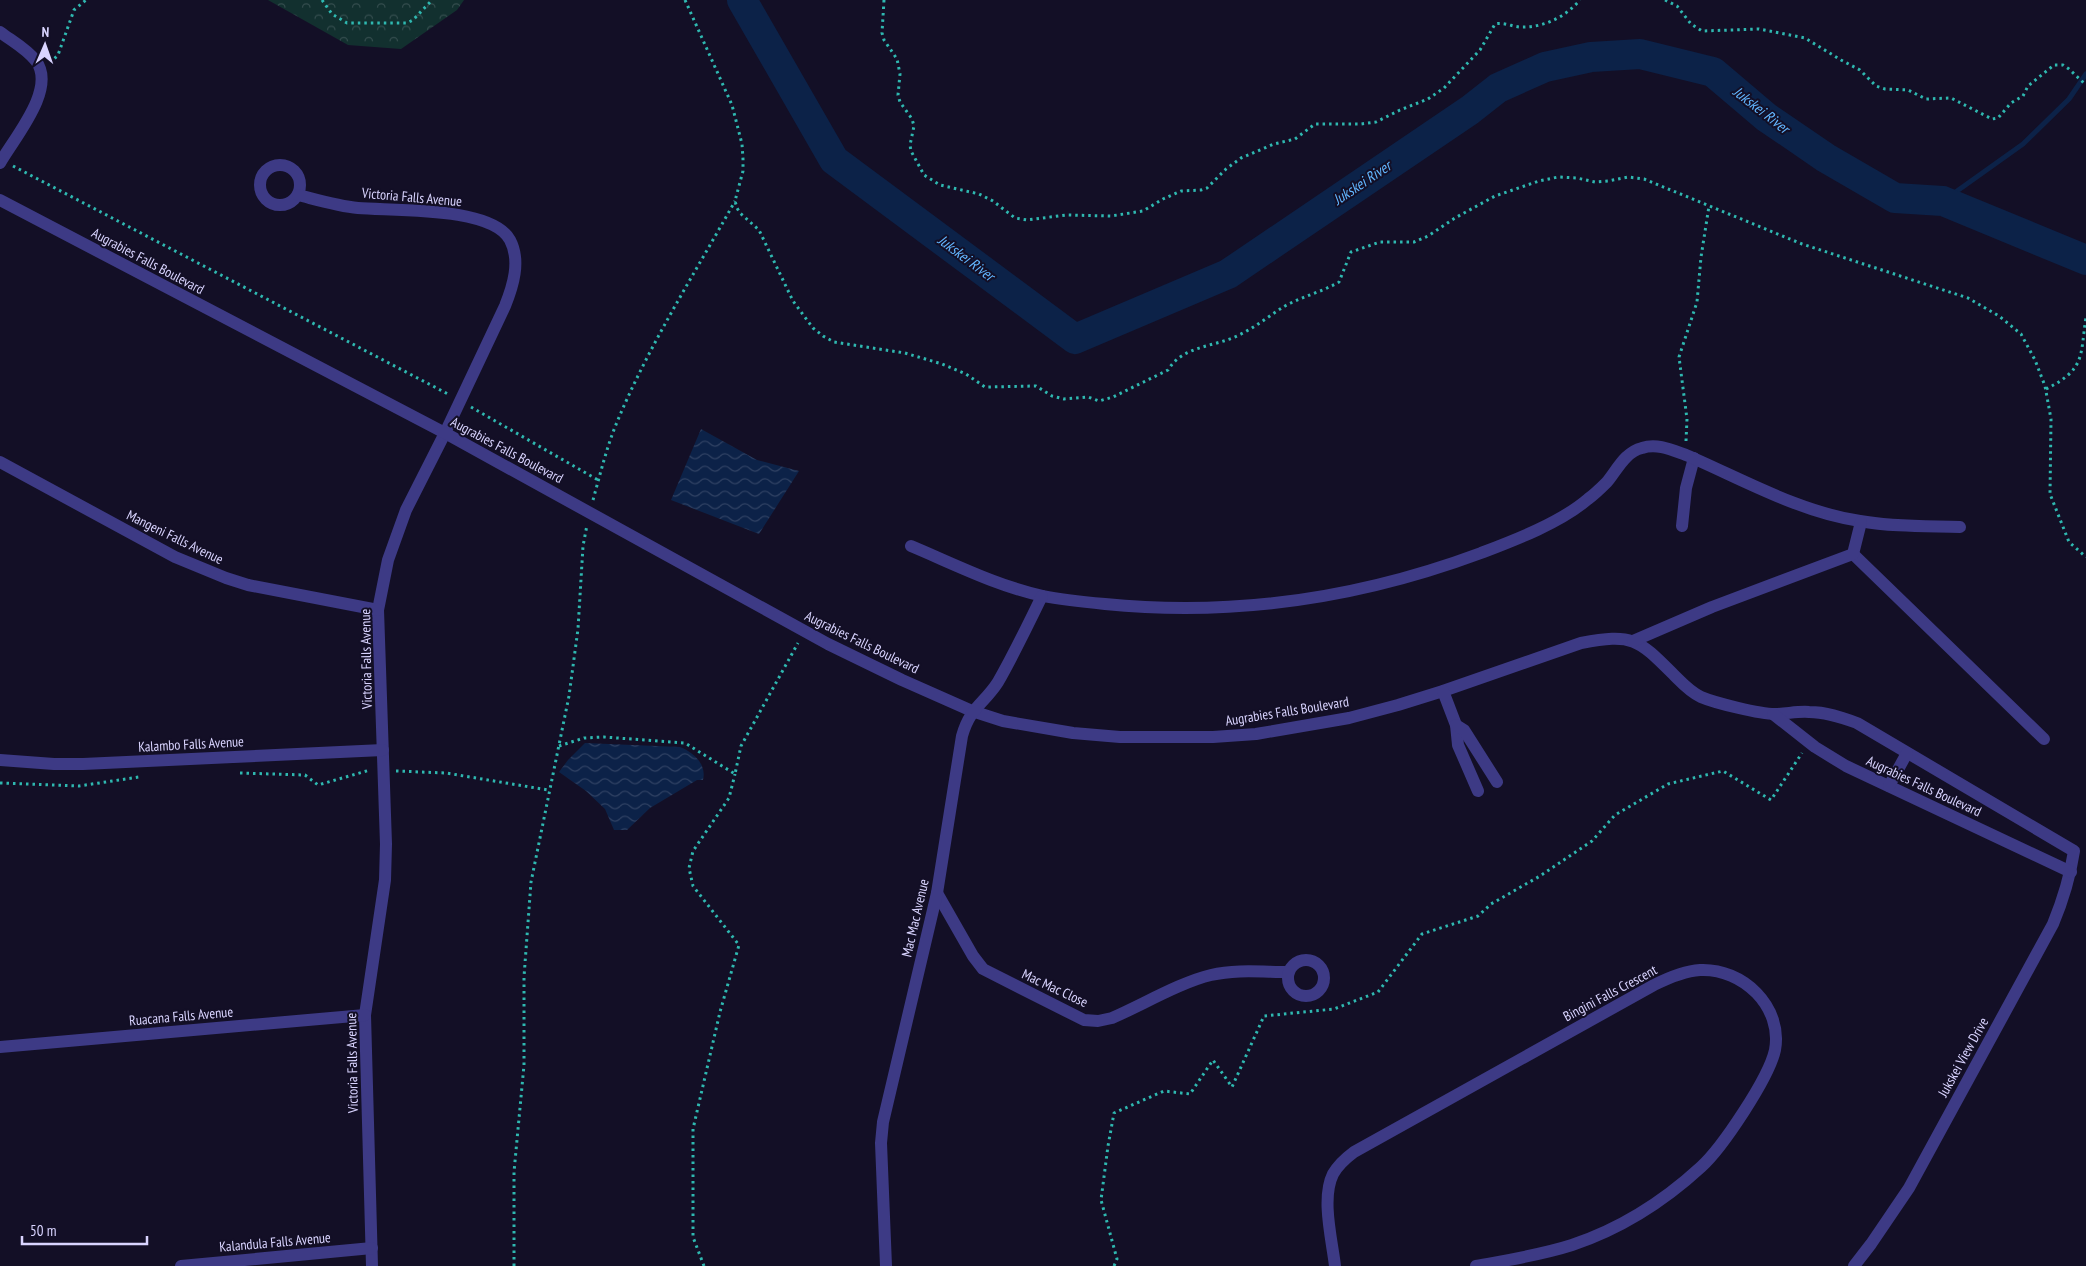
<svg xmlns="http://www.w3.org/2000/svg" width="2086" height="1266" font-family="'PT Sans Narrow',sans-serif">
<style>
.park{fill:url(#park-crowns)}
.water{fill:url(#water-waves)}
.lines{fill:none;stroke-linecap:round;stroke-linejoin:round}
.stream{stroke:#0c2248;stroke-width:5}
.river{stroke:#0c2248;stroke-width:30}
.path{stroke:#2fb8b0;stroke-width:3;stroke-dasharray:2.5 4;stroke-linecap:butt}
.minor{stroke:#3d3a85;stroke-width:12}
.labels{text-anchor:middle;stroke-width:4;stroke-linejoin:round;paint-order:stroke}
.street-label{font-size:14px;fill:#d9d4ff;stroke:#130f26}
.water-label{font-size:15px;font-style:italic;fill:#62b6ff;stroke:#130f26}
</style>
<defs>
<pattern id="park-crowns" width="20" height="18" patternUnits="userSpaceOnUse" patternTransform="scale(1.25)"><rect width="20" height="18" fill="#12302f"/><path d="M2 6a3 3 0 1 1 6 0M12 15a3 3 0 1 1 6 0" fill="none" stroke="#344d4e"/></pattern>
<pattern id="water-waves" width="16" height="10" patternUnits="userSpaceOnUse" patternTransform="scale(1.25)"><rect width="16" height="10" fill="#0c2248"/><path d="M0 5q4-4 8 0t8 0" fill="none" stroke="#2f4163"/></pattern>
</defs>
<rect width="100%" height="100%" fill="#130f26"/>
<path class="park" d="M268 0H464L457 10 401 49 348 45Z"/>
<g class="water">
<path d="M701 429 757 460 799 471 759 534 671 500Z"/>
<path d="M585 743 680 747C693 752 707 764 703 780H697L650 808 627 830H614L605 809 586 791 559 772 568 760Z"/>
</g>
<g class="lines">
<path class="stream" d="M1943 201 2023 144 2069 99 2086 74"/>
<path class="river" d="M742 0 834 160 1075 339 1228 274 1470 110 1498 88 1545 67 1591 57 1640 54 1713 72 1766 117 1826 158 1895 198 1943 201 2086 260"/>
<g class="path">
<path d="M322 0 332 14 347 23H407L413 20 432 0"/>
<path d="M685 0 732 105 742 144 743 159V171L735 201 737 208 740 213 759 230 793 301 813 328 823 336 834 342 905 353 942 364 966 374 985 387 1036 386 1052 396 1064 399 1088 397 1099 401 1113 397 1168 370C1183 345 1216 347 1239 335 1256 327 1270 315 1285 306 1303 296 1322 292 1339 282L1351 252 1380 242H1414L1428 236 1455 218 1495 196 1539 181 1558 177 1577 178 1595 182 1608 181 1628 177 1644 179 1802 244 1968 298 1999 316 2021 334 2035 360 2045 386 2051 419 2050 494 2069 542 2086 557"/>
<path d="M884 0 882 33 884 40 897 59 900 74 898 95 900 102 912 119 914 126 910 145 911 151 924 175 940 185 979 194 993 201 1015 218 1027 220 1066 215 1111 216 1143 211 1163 199 1181 191 1201 190 1207 188 1226 169 1241 158 1274 144 1295 139 1315 124H1361L1376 122 1400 110 1428 99 1444 88 1480 50 1495 24C1503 22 1511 26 1519 27 1543 28 1564 18 1580 0"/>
<path d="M1665 0 1677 6 1691 24 1702 31 1759 29 1805 38 1841 60 1860 70 1876 86 1885 89 1908 90 1926 99 1951 98 1992 119 1998 118 2011 103 2023 96 2028 86 2054 65H2063L2069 69 2086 85"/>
<path d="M50 63 58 55 74 10 86 0"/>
<path d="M13 166 448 394"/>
<path d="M2046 389C2086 369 2080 356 2086 317"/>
<path d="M471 407 598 480"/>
<path d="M1686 441 1687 419 1679 357 1697 302 1701 257 1709 206"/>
<path d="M593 500C600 475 606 450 615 427 647 348 694 275 735 201"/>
<path d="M559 746 584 738 604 737 685 743 735 774 741 746 798 643"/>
<path d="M396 771 446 773 548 790"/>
<path d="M240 773 305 775 318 785 370 770"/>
<path d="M0 783 79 786 139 777"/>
<path d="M514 1266V1172L524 1065V977L531 882 569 696 578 629 583 546 587 525"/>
<path d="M704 1266 693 1237V1129L720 1012 739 945 693 886 689 868 693 851 729 798 735 774"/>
<path d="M1114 1266 1117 1259 1101 1200 1108 1146 1114 1113 1164 1091 1190 1094 1213 1060 1232 1087 1264 1016 1334 1009 1378 992 1422 934 1478 916 1491 904 1540 876 1592 841 1615 815 1668 784 1723 771 1771 800 1802 753"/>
</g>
<g class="minor">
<path d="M0 32C12 41 27 49 36 61 57 89 14 138 0 163"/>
<circle cx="280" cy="185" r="20"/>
<path d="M298 195C318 200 338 206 358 208 392 211 492 206 510 240 521 261 513 286 505 306L445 433 406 510 388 560 378 610 386 844 385 880 365 1015 372 1266"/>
<path d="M0 200 445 433 828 644 902 680 972 711 1003 721 1073 733 1120 737H1213L1256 734 1349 718 1398 705 1443 691 1581 643C1633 633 1638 639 1674 675 1682 683 1690 692 1701 697 1715 703 1760 714 1775 714 1786 714 1798 711 1809 712 1826 712 1841 717 1857 723L2074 851C2070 877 2063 900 2053 924L1909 1188 1871 1244 1854 1266"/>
<path d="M0 462 175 557 226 578 248 585 378 610"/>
<path d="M1682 526 1686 488 1694 458"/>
<path d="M911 546C954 564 997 586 1043 596 1063 600 1084 602 1105 604 1233 617 1360 598 1481 553 1515 540 1560 523 1588 499 1595 494 1601 488 1607 482 1617 470 1625 452 1642 448 1657 443 1672 450 1686 455 1742 479 1799 512 1860 521 1893 527 1927 526 1960 527"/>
<path d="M1853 554 2044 739"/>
<path d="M1633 641 1712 607 1853 554 1861 522"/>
<path d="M1443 691 1456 725 1458 745 1478 791"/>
<path d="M1773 714 1815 747 1846 766 2071 872"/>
<path d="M1456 725 1464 730 1497 782"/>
<path d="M0 760 54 764H83L383 750"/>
<path d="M1889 786 1907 753"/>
<path d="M937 893 973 956 983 969 1084 1020 1098 1021 1112 1018C1142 1005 1181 982 1211 975 1236 969 1263 972 1288 972"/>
<circle cx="1306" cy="978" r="18"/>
<path d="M0 1047 365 1015"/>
<path d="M181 1266 372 1248"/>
<path d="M886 1266 881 1143 883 1122 937 893 962 736C970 707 984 704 998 682 1014 654 1028 625 1042 596"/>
<path d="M1335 1266C1332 1240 1321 1198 1333 1174 1338 1165 1346 1158 1354 1152L1654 985C1668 978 1684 971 1700 970 1743 968 1783 1007 1775 1050 1769 1078 1722 1148 1701 1167 1664 1201 1620 1229 1572 1245 1541 1255 1508 1260 1476 1266"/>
</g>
</g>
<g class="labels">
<g class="street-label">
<text transform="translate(412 197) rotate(5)" y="5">Victoria Falls Avenue</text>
<text transform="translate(148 261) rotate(28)" y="5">Augrabies Falls Boulevard</text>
<text transform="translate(507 450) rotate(28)" y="5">Augrabies Falls Boulevard</text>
<text transform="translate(175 537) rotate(26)" y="5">Mangeni Falls Avenue</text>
<text transform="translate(862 642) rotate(26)" y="5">Augrabies Falls Boulevard</text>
<text transform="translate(366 659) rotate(-91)" y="5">Victoria Falls Avenue</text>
<text transform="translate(1287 711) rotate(-9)" y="5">Augrabies Falls Boulevard</text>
<text transform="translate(191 744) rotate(-3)" y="5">Kalambo Falls Avenue</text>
<text transform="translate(1924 786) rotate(25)" y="5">Augrabies Falls Boulevard</text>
<text transform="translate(915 918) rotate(-77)" y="5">Mac Mac Avenue</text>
<text transform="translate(1055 988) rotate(25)" y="5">Mac Mac Close</text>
<text transform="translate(1610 993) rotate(-28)" y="5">Bingini Falls Crescent</text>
<text transform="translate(181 1016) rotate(-5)" y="5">Ruacana Falls Avenue</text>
<text transform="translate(1963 1057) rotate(-61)" y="5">Jukskei View Drive</text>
<text transform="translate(352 1063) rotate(-91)" y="5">Victoria Falls Avenue</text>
<text transform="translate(275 1242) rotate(-5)" y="5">Kalandula Falls Avenue</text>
</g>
<g class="water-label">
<text transform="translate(1761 110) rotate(38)" y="5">Jukskei River</text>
<text transform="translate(1362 183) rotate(-34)" y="5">Jukskei River</text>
<text transform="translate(966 258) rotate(37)" y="5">Jukskei River</text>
</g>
</g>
<g transform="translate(45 45) rotate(2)" stroke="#130f26" stroke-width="4" paint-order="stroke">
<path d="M0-4L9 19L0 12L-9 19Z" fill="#d9d4ff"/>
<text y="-8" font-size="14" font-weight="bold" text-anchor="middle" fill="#d9d4ff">N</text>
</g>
<path d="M22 1236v8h125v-8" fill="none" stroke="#d9d4ff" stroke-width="2.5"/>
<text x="30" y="1236" font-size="15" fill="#d9d4ff" stroke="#130f26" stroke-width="4" paint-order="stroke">50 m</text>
</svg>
